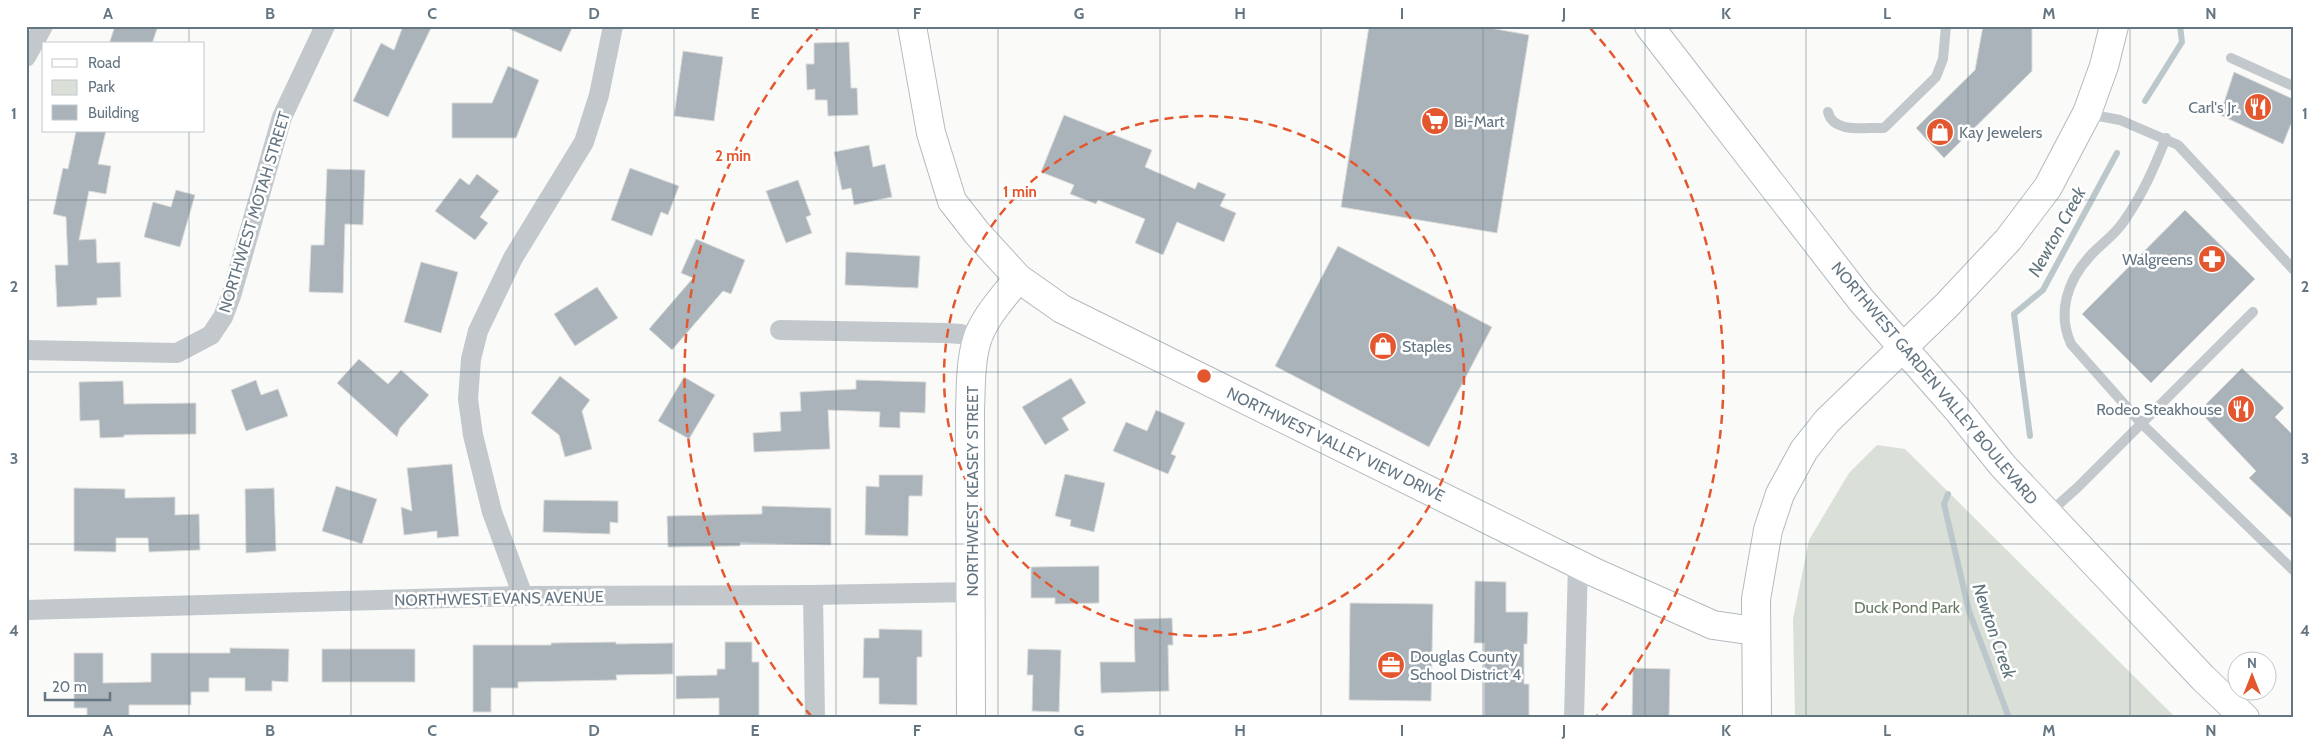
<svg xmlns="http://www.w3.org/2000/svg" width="2319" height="744" font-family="Cabin,sans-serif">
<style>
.green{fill:#dadfd7}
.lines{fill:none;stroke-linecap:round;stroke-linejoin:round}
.stream{stroke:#bbc7cb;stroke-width:6}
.building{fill:#aab3b9;stroke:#dcdcda}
.secondary-casing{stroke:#b3babf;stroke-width:30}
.lane{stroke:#c3c8cc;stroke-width:10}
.street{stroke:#c3c8cc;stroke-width:20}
.secondary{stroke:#fff;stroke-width:28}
.grid{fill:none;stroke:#657683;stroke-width:1;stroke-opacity:0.55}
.ring{fill:none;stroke:#e4572e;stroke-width:2.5;stroke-dasharray:9 6}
.labels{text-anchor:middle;stroke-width:5;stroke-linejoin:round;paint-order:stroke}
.poi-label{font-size:16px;fill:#657683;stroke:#fff;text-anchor:start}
.street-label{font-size:16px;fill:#657683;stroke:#fff}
.park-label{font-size:16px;fill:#687a64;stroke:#fff}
.water-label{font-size:18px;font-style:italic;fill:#60757c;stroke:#fff}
.centre{fill:#e4572e;stroke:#fff;stroke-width:2.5}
.ring-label{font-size:15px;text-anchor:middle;font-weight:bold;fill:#e4572e;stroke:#fff;stroke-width:5;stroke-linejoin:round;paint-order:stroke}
.neatline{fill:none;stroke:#657683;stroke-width:2}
.grid-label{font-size:16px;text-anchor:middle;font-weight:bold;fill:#657683}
</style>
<rect width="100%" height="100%" fill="#fafaf8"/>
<path class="green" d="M1877 445 1905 449 2176 718H1795L1793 619 1809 540 1849 473Z"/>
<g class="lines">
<g class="stream">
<path d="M2145 101 2182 42 2180 26"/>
<path d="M2030 436 2014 314 2043 290 2117 153"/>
<path d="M1948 494 1944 504 1969 611 2009 718"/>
</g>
</g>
<g class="building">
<path d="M115 26H158L152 44H109Z"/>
<path d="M403 26H432L388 117 353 101 381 43 394 50Z"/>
<path d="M503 26H573L561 52Z"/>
<path d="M1369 26H1479L1529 35 1497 233 1341 207Z"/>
<path d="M1983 26H2032V71L1944 158 1916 128 1975 70Z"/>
<path d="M849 42 851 88H857L858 115 828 116 827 100H815V89L807 90 806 64H814V43Z"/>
<path d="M683 51 723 57 714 121 674 116Z"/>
<path d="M508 66 539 80 516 138H452V103H492Z"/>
<path d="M2234 72 2293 99V119L2283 144 2220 115Z"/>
<path d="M1064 115 1152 150 1145 167 1195 189 1198 182 1226 194 1220 206 1236 213 1224 242 1177 222 1163 255 1135 243 1145 219 1098 200 1096 204 1070 194 1074 185 1041 172Z"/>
<path d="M76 131H106L98 164 111 166 106 194 89 191 79 240 96 239 97 263 120 262 121 297 97 298V305L57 307 55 265H68L66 217 53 214 63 168 68 169Z"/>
<path d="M869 145 873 167 885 164 892 197 854 205 851 188 842 190 834 152Z"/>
<path d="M630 168 679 186 668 215 661 212 652 236 611 220Z"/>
<path d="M327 169 365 170 363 225 345 224 343 293 309 292 311 245H324Z"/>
<path d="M477 174 499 191 480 217 488 223 475 240 435 211 460 178 469 185Z"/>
<path d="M798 180 811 215 806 217 812 233 786 243 766 191Z"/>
<path d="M176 190 195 195 180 247 144 237 153 202 171 207Z"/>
<path d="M2185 210 2255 279 2151 383 2082 314Z"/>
<path d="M696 239 745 260 731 294 723 291 672 350 649 329 693 278 681 273Z"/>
<path d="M1338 246 1492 327 1429 447 1275 366Z"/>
<path d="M846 252 920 256 918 288 845 285Z"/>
<path d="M421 262 458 272 441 333 404 322Z"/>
<path d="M597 287 618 318 575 346 554 314Z"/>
<path d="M359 359 388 384 401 370 429 395 400 428 397 437 337 383Z"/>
<path d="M2242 368 2284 408 2275 417 2293 435V520L2249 478 2256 471 2199 411Z"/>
<path d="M560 376 590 400 582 411 592 449 565 457 559 435 531 413Z"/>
<path d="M684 377 715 395 689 439 658 421Z"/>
<path d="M1071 378 1086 403 1062 418 1069 430 1045 445 1022 407Z"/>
<path d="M256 380 261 395 278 389 288 416 246 431 231 390Z"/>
<path d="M856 380 926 382 925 413 900 412V428L879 427 880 412 828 410 830 449 754 452 753 433 781 431 780 412 801 411 800 392 856 389Z"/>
<path d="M123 381 124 404 196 403V434L124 435V437L100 438 99 420 80 421 79 382Z"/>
<path d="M1156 410 1185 423 1171 454 1176 456 1168 474 1113 451 1126 422 1147 431Z"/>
<path d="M452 464 459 536 437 538V531L404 535 401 507 412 511 407 468Z"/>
<path d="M1065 474 1105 483 1094 532 1070 526 1071 520 1055 516Z"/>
<path d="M879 475H923L922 496H909L908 536 865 535 866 486 879 487Z"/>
<path d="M336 486 377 499 362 544 322 531Z"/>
<path d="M74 488 125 489V498L175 497V515L199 514 200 550 149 552 148 538H116V552L74 551Z"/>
<path d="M274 488 276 551 246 553 245 489Z"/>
<path d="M544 500 618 501V523L610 522V534L543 532Z"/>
<path d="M762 506 831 508V545L740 543V546L668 547 667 516 762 514Z"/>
<path d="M1099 566V603L1055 604V598H1031V567Z"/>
<path d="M1475 581 1506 582V612H1528L1527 644H1524V684H1529V718H1484V643H1474Z"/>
<path d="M1350 603 1433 604 1431 701 1349 700Z"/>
<path d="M1172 618 1173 645H1168L1169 691 1101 693 1100 662H1135L1134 619Z"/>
<path d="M879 629 922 630V657H917V705L879 704V678H863L864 638H879Z"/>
<path d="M616 642V644L673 643V674L616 675 617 680 518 682V688H491V712H473V645H551V643Z"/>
<path d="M725 642H752V662H759V718H719V698L676 699V676L717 675V669H725Z"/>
<path d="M230 648 289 649 288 682 272 681V691H245V678H209V692H191V705H129V718H87V708H74V653H103V683L151 682V653H230Z"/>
<rect x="322" y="649" width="93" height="33"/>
<path d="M1028 649 1061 650 1059 712 1032 711 1033 675H1027Z"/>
<path d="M1633 668 1670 669 1669 718H1632Z"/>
</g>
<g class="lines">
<g class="secondary-casing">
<g id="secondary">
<path d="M912 26 931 133 952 201 977 233 1018 278 1062 309 1596 573 1713 625 1755 631"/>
<path d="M1649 26 1861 300 1957 409 2003 466 2203 678 2245 718"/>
<path d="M971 718 970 411C971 388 970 363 977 340 984 317 1004 297 1018 278"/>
<path d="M1757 718 1756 599 1768 530 1780 494 1804 450 1827 421 1947 305 2008 240 2048 187 2087 113 2104 66 2114 26"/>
</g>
</g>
<g class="lane">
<path d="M2231 58 2293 86"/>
<path d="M1828 112C1833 134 1866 127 1884 128L1936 77 1943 59 1946 26"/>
<path d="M2088 114 2120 120 2178 145 2293 269"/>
<path d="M2166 138C2154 168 2143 194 2124 221 2115 235 2101 244 2090 256 2067 281 2057 313 2071 344L2141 423 2293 570"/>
<path d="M2049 513 2078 487 2253 312"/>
</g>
<g class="street">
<path d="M26 57 43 26"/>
<path d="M780 330 946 333 961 334 977 339"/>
<path d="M26 350 177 353 211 335 223 317 231 296 282 117 325 26"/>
<path d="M813 595 815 718"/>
<path d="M523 596 492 512 473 435 468 399 471 359 478 331 513 258 584 142 599 95 613 26"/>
<path d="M26 610 523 596 813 595 971 592"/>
<path d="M1574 718 1578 563"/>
</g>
<use href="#secondary" class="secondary"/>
</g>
<path class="grid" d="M189 26V44M351 26V718M513 26V718M674 26V718M836 26V718M998 26V718M1160 26V718M1321 26V718M1483 26V718M1645 26V718M1806 26V718M1968 26V718M2130 26V718M189 131V718M26 200H2293M26 372H2293M26 544H2293"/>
<g class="ring">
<circle cx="1204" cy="376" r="260"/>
<path d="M812 717A520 520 0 0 1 818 28M1590 28A520 520 0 0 1 1596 717"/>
</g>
<defs>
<g id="restaurant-disc" transform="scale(1.4375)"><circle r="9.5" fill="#e4572e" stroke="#fff"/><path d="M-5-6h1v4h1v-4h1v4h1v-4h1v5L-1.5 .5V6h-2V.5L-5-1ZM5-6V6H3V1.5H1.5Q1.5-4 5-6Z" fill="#fff"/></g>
<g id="supermarket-disc" transform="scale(1.4375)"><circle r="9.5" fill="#e4572e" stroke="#fff"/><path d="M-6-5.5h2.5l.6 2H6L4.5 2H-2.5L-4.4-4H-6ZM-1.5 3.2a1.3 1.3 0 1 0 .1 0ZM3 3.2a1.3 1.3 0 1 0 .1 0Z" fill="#fff"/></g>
<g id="shop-disc" transform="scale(1.4375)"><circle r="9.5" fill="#e4572e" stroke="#fff"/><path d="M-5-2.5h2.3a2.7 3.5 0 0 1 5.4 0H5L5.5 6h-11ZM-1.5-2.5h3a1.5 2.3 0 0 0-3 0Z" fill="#fff"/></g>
<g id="pharmacy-disc" transform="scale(1.4375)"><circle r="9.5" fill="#e4572e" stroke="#fff"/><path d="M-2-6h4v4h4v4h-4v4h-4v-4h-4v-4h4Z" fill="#fff"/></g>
<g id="office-disc" transform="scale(1.4375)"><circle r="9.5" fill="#e4572e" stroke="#fff"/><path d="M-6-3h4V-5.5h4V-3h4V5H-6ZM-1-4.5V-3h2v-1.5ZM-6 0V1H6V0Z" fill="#fff"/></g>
</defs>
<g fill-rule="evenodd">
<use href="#restaurant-disc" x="2258" y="107"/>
<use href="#supermarket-disc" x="1435" y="121"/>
<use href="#shop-disc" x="1940" y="132"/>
<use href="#pharmacy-disc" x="2212" y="259"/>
<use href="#shop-disc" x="1383" y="346"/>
<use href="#restaurant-disc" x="2241" y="409"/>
<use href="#office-disc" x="1391" y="665"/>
</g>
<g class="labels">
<g class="poi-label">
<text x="2239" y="113" text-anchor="end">Carl's Jr.</text>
<text x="1454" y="127">Bi-Mart</text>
<text x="1959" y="138">Kay Jewelers</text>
<text x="2193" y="265" text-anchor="end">Walgreens</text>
<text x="1402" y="352">Staples</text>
<text x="2222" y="415" text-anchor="end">Rodeo Steakhouse</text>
<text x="1410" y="662">Douglas County<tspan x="1410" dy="18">School District 4</tspan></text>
</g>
<g class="street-label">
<text transform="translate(254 212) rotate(-73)" y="6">NORTHWEST MOTAH STREET</text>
<text transform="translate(1935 383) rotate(50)" y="6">NORTHWEST GARDEN VALLEY BOULEVARD</text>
<text transform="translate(1336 444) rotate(26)" y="6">NORTHWEST VALLEY VIEW DRIVE</text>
<text transform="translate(972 491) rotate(-90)" y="6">NORTHWEST KEASEY STREET</text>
<text transform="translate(499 598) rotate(-1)" y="6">NORTHWEST EVANS AVENUE</text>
</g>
<g class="park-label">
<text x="1907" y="613">Duck Pond Park</text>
</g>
<g class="water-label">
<text transform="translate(2057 232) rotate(-61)" y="6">Newton Creek</text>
<text transform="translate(1994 631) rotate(71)" y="6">Newton Creek</text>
</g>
</g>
<circle cx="1204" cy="376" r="8" class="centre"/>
<g class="ring-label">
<text x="733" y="161">2 min</text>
<text x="1020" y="197">1 min</text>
</g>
<rect width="2319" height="744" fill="none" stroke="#ffffff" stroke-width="55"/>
<rect x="42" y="42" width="162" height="90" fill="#ffffff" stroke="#c1c8cd"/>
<rect x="52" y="59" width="25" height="8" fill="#ffffff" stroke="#c1c8cd"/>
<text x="88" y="68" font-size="15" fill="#657683">Road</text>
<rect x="52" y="80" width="25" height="15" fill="#dadfd7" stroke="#c1c8cd"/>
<text x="88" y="92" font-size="15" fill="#657683">Park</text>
<rect x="52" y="105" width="25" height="15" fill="#aab3b9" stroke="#c1c8cd"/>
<text x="88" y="118" font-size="15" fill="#657683">Building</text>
<g transform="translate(2252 676)"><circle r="24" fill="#ffffff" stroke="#c1c8cd"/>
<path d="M0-4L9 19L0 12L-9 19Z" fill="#e4572e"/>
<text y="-8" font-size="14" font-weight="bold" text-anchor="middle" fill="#657683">N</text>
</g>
<path d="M45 692v8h65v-8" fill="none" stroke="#657683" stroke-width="2.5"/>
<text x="52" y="692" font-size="15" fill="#657683" stroke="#ffffff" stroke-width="4" paint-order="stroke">20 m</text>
<rect x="28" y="28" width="2264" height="688" class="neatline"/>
<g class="grid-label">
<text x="108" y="19">A</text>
<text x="270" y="19">B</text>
<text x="432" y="19">C</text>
<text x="594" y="19">D</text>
<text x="755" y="19">E</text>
<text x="917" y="19">F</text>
<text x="1079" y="19">G</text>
<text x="1240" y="19">H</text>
<text x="1402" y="19">I</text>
<text x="1564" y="19">J</text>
<text x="1726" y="19">K</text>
<text x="1887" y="19">L</text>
<text x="2049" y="19">M</text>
<text x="2211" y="19">N</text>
<text x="14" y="119">1</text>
<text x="2305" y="119">1</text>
<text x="14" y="292">2</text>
<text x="2305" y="292">2</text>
<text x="14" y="464">3</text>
<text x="2305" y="464">3</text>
<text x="14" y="636">4</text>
<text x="2305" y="636">4</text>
<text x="108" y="736">A</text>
<text x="270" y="736">B</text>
<text x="432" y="736">C</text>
<text x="594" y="736">D</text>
<text x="755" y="736">E</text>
<text x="917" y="736">F</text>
<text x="1079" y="736">G</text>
<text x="1240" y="736">H</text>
<text x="1402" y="736">I</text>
<text x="1564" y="736">J</text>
<text x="1726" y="736">K</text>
<text x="1887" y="736">L</text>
<text x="2049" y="736">M</text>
<text x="2211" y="736">N</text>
</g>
</svg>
